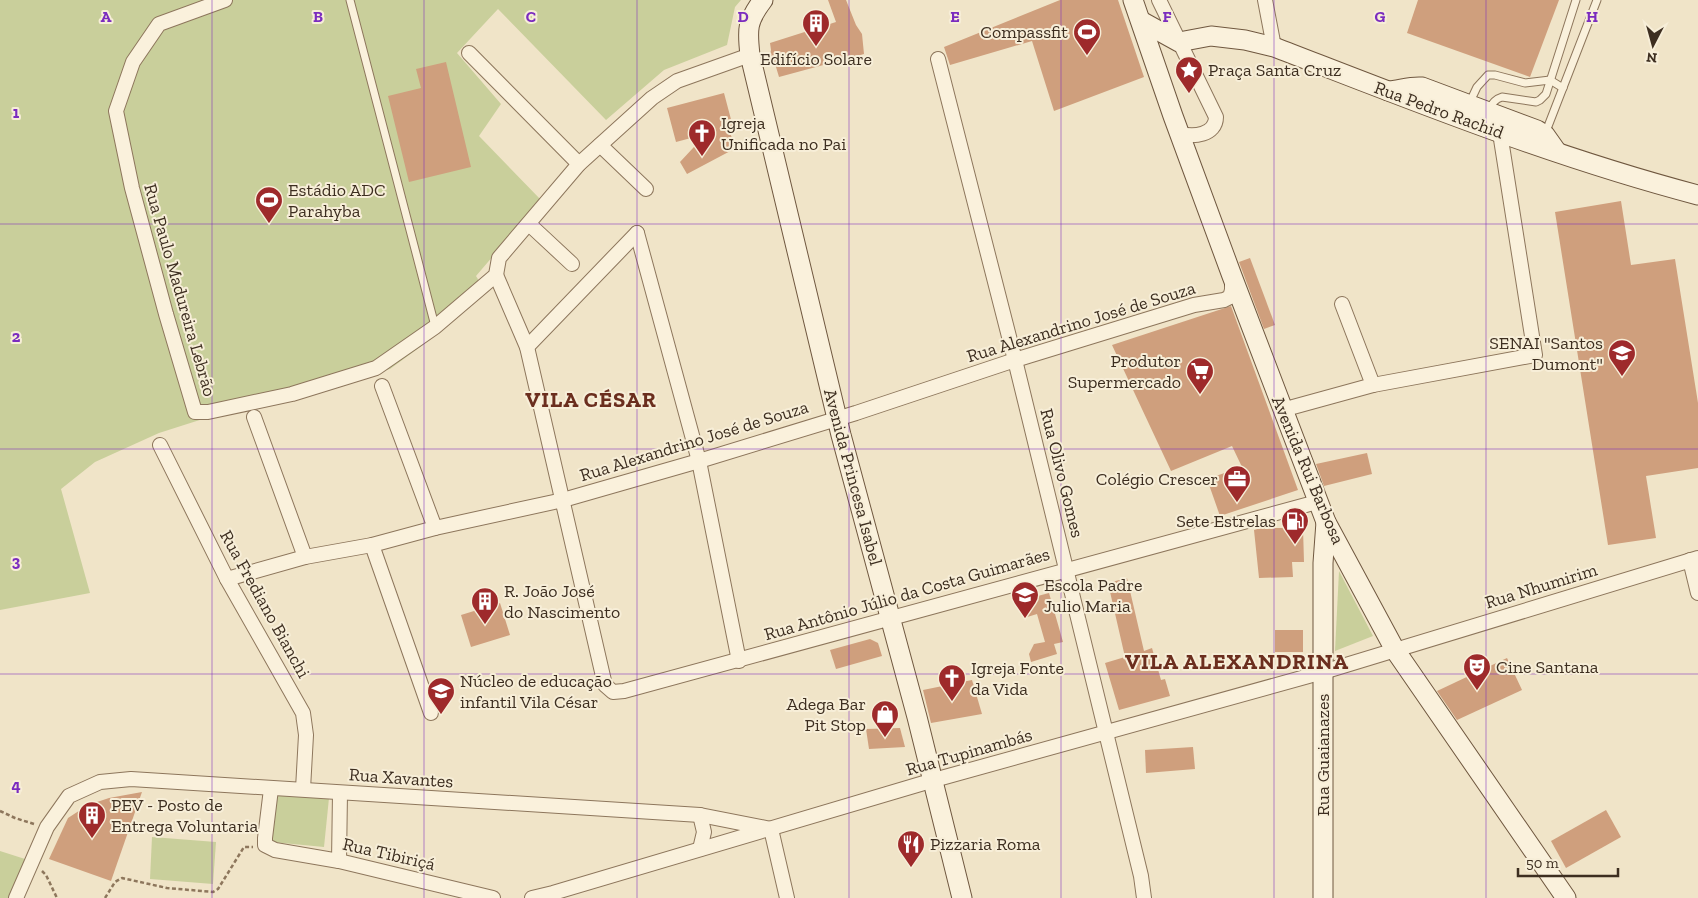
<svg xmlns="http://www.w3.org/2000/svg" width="1698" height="898" font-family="'Zilla Slab',serif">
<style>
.green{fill:#c9cf9b}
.building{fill:#cf9f7d}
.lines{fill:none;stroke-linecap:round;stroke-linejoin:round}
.lane-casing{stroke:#8d765c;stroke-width:9}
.street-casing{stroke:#8d765c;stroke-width:16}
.secondary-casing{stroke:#6f573f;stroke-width:21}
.path{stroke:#8d765c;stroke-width:2.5;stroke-dasharray:4 2.5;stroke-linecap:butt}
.lane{stroke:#faf1dc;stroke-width:7}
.street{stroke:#faf1dc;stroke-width:14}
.secondary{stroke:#faf1dc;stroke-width:19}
.grid{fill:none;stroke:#7b2cbf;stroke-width:1;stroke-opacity:0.55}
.labels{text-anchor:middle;stroke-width:4;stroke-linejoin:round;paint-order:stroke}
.poi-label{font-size:18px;fill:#3d2e20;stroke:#f7eed8;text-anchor:start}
.street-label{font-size:18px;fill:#3d2e20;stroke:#f7eed8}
.district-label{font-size:22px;font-weight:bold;letter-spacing:1px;fill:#6b2e1e;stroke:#f7eed8}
.grid-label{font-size:16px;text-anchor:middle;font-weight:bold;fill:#7b2cbf;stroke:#f7eed8;stroke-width:4;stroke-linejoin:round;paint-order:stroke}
</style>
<rect width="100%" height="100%" fill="#f0e4c8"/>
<g class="green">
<path d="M0 0H741L735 7 727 45 664 70 606 120 498 9 457 53 501 104 479 136 541 200 476 276 486 292 435 336 390 369 253 403 159 433 95 462 61 489 90 593 0 610Z"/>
<path d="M1339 571 1373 636 1335 651Z"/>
<path d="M277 793 329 798 324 847 272 842Z"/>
<path d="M152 837 216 842 213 884 150 879Z"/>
<path d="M0 851 25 859 8 898H0Z"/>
</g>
<g class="building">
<path d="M828 0H846L856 25 862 34 864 54 779 77 776 67 772 61 770 55 771 50 770 43 836 22Z"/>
<path d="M1060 0H1118L1144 77 1054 111 1032 41 950 65 944 47Z"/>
<path d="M1418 0H1559L1530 77 1407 33Z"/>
<path d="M446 62 471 167 409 182 388 96 421 88 416 69Z"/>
<path d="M724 93 733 127 728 128 736 148 687 174 680 162 706 134 676 142 667 108Z"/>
<path d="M1621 201 1631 265 1675 259 1698 403V468L1646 476 1656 538 1608 545 1555 212Z"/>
<path d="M1250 258 1275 325 1264 329 1239 262Z"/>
<path d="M1231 306 1298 490 1220 516 1207 479 1242 467 1232 446 1171 471 1112 345Z"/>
<path d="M1367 453 1372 474 1324 486 1316 464Z"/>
<path d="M1268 526V528H1303L1304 562H1292L1293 577 1259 578 1254 530Z"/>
<path d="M1127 578 1144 651 1152 648 1161 680 1165 679 1170 696 1119 710 1105 663 1125 657 1108 583Z"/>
<path d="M1049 593 1063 642 1054 644 1057 654 1031 662 1029 654 1034 644 1045 642 1037 614 1024 618 1019 601Z"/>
<path d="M500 603 510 635 471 647 461 615Z"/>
<rect x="1275" y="630" width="28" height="22"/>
<path d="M870 639 878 643 882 656 836 669 830 650Z"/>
<path d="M1507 658 1522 690 1457 720 1437 691Z"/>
<path d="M972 680 982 714 931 723 923 690Z"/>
<path d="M900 728 905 747 869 749 866 729Z"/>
<path d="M1193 747 1195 769 1146 773 1145 750Z"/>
<path d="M142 792 111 881 49 859 68 818 88 805 109 798Z"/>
<path d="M1606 810 1621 837 1566 868 1551 841Z"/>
</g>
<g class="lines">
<g class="lane-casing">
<g id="lane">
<path d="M350 0 435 326"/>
<path d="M1469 104 1477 87 1488 75H1495L1525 83 1550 80 1563 88"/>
<path d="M1488 111C1491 104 1495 99 1502 97L1536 102 1540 100 1546 94 1576 0"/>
<path d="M1545 134 1597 0"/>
</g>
</g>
<g class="street-casing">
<g id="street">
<path d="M225 0 159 24 133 62 116 111 132 188 166 314 195 412H208L292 394 376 368 435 327 496 275 499 258 579 164 652 98 677 81 750 55"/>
<path d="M1159 0 1216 117C1216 135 1193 138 1179 133"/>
<path d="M1265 0 1274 47"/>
<path d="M469 53 579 164"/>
<path d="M938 59 1015 360 1141 876 1144 898"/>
<path d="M600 145 646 189"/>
<path d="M529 224 572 264"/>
<path d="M637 233 699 461 739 661"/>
<path d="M496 275 527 347 605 685 613 692 624 691 1317 502"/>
<path d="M1342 304 1373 385"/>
<path d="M527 347 637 233"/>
<path d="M382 386 435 528"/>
<path d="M1282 410 1373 385 1535 355 1500 133"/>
<path d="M254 417 305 557"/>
<path d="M160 445 227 579 303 713 306 735 303 789"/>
<path d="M372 545 431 713"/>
<path d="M1690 560 1698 593"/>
<path d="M227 579 305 557 372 545 435 528 563 500 699 461 856 413 1015 360 1194 305 1224 300 1230 297 1232 290V278"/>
<path d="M271 789 265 838V845L275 850 339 861 493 898"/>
<path d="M700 849 704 832 700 815"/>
<path d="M339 861 340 793"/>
<path d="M16 898 47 827 69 796 100 782 131 779 700 815 771 829 787 898"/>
<path d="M532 898 553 893 934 780 1323 672 1698 558"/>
</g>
</g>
<g class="secondary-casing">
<g id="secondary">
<path d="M763 0C747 21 747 29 750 55L841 435 917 717 962 898"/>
<path d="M1133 0 1173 116 1232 276 1326 522 1395 650 1566 898"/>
<path d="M1141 21 1179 42 1211 36 1245 40 1274 47C1414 101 1553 157 1698 195"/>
<path d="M1388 91C1400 90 1410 86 1422 87L1537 130 1545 135 1557 152"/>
<path d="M1323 898V563L1326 522"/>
</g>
</g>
<g class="path">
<path d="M0 811 15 818 34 824"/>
<path d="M42 871 46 875 57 898"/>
<path d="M105 898 115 882 122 878 167 888 213 892 218 889 244 847H253"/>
</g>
<use href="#lane" class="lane"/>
<use href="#street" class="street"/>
<use href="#secondary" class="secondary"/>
</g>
<path class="grid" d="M212 0V898M424 0V898M637 0V898M849 0V898M1061 0V898M1274 0V898M1486 0V898M0 224H1698M0 449H1698M0 674H1698"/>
<defs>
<g id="building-pin" transform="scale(1.4375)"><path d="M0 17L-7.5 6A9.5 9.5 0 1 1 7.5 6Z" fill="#9e2a2b" stroke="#f7eed8"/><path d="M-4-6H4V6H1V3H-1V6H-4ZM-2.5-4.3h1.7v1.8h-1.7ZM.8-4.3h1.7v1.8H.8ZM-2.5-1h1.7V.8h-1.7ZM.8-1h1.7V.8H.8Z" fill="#fff"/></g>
<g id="stadium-pin" transform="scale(1.4375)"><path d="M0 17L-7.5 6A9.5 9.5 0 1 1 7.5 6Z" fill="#9e2a2b" stroke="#f7eed8"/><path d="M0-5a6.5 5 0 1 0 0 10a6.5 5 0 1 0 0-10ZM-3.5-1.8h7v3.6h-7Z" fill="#fff"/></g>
<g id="sight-pin" transform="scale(1.4375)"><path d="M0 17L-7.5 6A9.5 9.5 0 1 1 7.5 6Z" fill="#9e2a2b" stroke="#f7eed8"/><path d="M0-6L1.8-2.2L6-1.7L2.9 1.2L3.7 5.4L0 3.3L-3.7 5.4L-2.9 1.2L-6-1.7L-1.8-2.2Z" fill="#fff"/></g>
<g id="church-pin" transform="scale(1.4375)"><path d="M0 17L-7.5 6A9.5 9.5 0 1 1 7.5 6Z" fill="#9e2a2b" stroke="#f7eed8"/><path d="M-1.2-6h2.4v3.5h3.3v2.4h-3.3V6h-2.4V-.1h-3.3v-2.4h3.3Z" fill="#fff"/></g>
<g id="university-pin" transform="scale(1.4375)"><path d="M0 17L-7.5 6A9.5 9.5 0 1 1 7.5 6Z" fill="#9e2a2b" stroke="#f7eed8"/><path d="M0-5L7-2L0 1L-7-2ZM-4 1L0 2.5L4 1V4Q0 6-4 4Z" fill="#fff"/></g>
<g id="supermarket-pin" transform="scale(1.4375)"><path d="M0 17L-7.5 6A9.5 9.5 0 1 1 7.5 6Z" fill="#9e2a2b" stroke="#f7eed8"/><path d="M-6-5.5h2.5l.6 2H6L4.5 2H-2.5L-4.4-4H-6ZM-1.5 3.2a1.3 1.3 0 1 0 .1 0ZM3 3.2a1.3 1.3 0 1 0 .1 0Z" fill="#fff"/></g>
<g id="office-pin" transform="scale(1.4375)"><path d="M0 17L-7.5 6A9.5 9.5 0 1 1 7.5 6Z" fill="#9e2a2b" stroke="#f7eed8"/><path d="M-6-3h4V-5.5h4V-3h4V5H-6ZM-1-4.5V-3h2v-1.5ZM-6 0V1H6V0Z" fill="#fff"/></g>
<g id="fuel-pin" transform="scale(1.4375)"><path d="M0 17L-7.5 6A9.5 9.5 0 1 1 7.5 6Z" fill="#9e2a2b" stroke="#f7eed8"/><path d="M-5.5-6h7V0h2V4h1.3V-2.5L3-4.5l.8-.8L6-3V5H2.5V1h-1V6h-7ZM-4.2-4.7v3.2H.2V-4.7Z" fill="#fff"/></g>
<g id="school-pin" transform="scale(1.4375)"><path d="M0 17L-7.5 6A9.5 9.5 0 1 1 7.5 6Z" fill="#9e2a2b" stroke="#f7eed8"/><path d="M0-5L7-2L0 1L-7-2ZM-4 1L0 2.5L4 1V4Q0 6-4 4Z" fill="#fff"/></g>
<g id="theatre-pin" transform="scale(1.4375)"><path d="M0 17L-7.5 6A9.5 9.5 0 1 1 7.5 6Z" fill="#9e2a2b" stroke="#f7eed8"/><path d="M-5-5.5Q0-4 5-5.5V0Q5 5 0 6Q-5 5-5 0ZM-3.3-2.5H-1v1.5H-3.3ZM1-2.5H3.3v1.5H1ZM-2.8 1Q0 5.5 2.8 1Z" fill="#fff"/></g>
<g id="shop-pin" transform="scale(1.4375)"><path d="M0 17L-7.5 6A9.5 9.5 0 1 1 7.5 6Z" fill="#9e2a2b" stroke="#f7eed8"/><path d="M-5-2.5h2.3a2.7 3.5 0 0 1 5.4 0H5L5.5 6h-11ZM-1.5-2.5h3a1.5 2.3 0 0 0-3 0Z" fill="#fff"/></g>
<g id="restaurant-pin" transform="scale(1.4375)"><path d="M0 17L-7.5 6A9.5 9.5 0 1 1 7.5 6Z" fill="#9e2a2b" stroke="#f7eed8"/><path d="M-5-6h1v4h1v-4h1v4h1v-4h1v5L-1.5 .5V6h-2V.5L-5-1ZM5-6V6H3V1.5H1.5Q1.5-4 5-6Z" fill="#fff"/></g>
</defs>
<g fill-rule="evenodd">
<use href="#building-pin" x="816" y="23"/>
<use href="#stadium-pin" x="1087" y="32"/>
<use href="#sight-pin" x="1189" y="70"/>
<use href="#church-pin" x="702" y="133"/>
<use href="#stadium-pin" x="269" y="200"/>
<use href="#university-pin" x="1622" y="353"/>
<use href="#supermarket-pin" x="1200" y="371"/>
<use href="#office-pin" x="1237" y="479"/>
<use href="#fuel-pin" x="1295" y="521"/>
<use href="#school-pin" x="1025" y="595"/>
<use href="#building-pin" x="485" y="601"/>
<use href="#theatre-pin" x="1477" y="667"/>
<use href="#church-pin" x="952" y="678"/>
<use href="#school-pin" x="441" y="691"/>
<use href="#shop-pin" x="885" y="714"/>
<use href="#building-pin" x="92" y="815"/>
<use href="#restaurant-pin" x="911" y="844"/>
</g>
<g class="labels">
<g class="poi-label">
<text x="1068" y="38" text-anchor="end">Compassfit</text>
<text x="816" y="65" text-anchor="middle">Edifício Solare</text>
<text x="1208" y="76">Praça Santa Cruz</text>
<text x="721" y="129">Igreja<tspan x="721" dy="21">Unificada no Pai</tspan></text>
<text x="288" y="196">Estádio ADC<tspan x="288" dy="21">Parahyba</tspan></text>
<text x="1603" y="349" text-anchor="end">SENAI "Santos<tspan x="1603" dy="21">Dumont"</tspan></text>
<text x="1181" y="367" text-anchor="end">Produtor<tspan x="1181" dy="21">Supermercado</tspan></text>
<text x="1218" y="485" text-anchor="end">Colégio Crescer</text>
<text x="1276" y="527" text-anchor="end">Sete Estrelas</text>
<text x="1044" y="591">Escola Padre<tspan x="1044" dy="21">Julio Maria</tspan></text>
<text x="504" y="597">R. João José<tspan x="504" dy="21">do Nascimento</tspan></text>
<text x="1496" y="673">Cine Santana</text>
<text x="971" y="674">Igreja Fonte<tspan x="971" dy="21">da Vida</tspan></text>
<text x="460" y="687">Núcleo de educação<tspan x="460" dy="21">infantil Vila César</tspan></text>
<text x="866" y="710" text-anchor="end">Adega Bar<tspan x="866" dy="21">Pit Stop</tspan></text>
<text x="111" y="811">PEV - Posto de<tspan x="111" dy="21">Entrega Voluntaria</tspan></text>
<text x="930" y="850">Pizzaria Roma</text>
</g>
<g class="street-label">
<text transform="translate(1439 110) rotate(20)" y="6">Rua Pedro Rachid</text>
<text transform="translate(180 290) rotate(74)" y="6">Rua Paulo Madureira Lebrão</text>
<text transform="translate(1081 322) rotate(-17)" y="6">Rua Alexandrino José de Souza</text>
<text transform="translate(694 441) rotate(-17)" y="6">Rua Alexandrino José de Souza</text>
<text transform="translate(1308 470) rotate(67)" y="6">Avenida Rui Barbosa</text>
<text transform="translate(1062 473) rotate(76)" y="6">Rua Olivo Gomes</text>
<text transform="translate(853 477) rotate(75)" y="6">Avenida Princesa Isabel</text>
<text transform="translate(1541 586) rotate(-17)" y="6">Rua Nhumirim</text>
<text transform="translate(907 594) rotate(-16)" y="6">Rua Antônio Júlio da Costa Guimarães</text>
<text transform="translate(265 604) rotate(61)" y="6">Rua Frediano Bianchi</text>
<text transform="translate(969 752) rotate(-16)" y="6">Rua Tupinambás</text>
<text transform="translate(1323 755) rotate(-90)" y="6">Rua Guaianazes</text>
<text transform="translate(401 778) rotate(4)" y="6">Rua Xavantes</text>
<text transform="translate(389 854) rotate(13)" y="6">Rua Tibiriçá</text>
</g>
<g class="district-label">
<text x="591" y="407">VILA CÉSAR</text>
<text x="1237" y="669">VILA ALEXANDRINA</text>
</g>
</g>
<g class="grid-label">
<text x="106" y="22">A</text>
<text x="318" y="22">B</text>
<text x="531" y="22">C</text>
<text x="743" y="22">D</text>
<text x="955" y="22">E</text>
<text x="1167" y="22">F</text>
<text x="1380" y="22">G</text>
<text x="1592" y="22">H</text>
<text x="16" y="118">1</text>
<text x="16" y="342">2</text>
<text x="16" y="567">3</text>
<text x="16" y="791">4</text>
</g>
<g transform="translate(1653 45) rotate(186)" stroke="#f7eed8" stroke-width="4" paint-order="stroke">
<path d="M0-4L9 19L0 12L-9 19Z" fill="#3d2e20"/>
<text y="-8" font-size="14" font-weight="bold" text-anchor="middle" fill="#3d2e20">N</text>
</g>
<path d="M1518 868v8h100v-8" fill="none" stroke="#3d2e20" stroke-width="2.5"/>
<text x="1526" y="868" font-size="15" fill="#3d2e20" stroke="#f7eed8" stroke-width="4" paint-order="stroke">50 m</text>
</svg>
